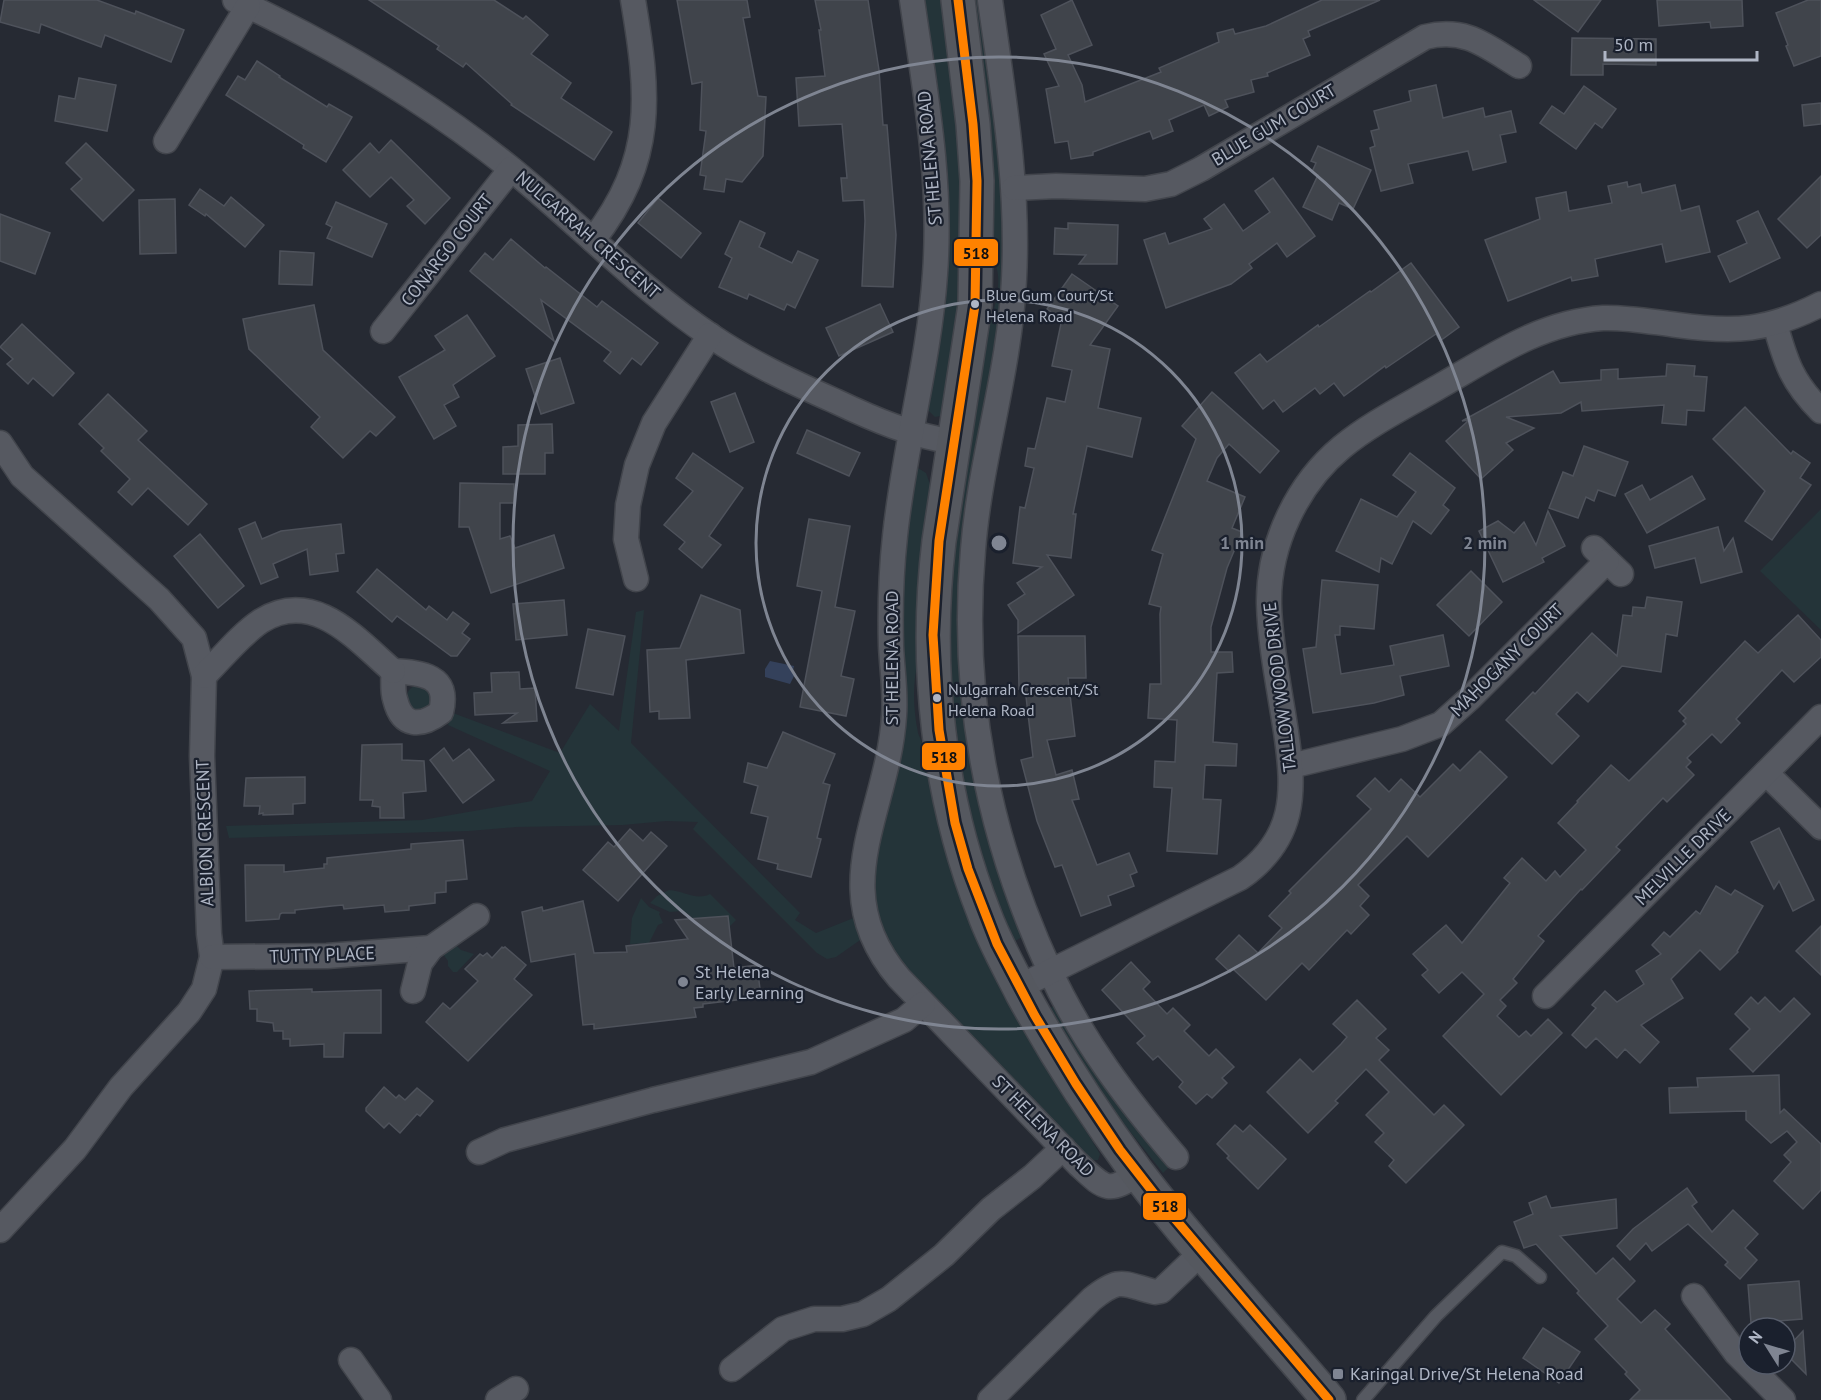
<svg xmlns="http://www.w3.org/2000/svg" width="1821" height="1400" font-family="'PT Sans',sans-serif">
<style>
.green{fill:#243439}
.water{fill:#34415b}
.building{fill:#40444b;stroke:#4e525b;stroke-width:1.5}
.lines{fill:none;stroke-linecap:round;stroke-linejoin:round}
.lane-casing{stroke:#42454c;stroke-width:15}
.street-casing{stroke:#42454c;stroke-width:27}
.secondary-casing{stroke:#42454c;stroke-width:36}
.lane{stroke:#565961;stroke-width:12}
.street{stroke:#565961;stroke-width:24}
.secondary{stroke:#55585f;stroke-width:33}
.bus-1-casing{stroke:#1a202d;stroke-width:14}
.bus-1{stroke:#ff8200;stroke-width:9}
.ring{fill:none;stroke:#7f8592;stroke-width:3}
.bus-dot{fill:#afb6c5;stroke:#1a202d;stroke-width:2}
.poi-dot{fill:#7f8592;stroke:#1a202d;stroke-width:2}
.labels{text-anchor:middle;stroke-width:4.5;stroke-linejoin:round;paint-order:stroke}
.bus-label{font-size:16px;fill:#afb6c5;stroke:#1a202d;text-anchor:start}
.street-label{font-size:18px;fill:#afb6c5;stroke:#1a202d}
.poi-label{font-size:18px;fill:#afb6c5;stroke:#1a202d;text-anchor:start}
.centre{fill:#7f8592;stroke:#1a202d;stroke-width:3}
.ring-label{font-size:18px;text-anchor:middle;font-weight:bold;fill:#7f8592;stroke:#1a202d;stroke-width:4.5;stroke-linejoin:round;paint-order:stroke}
.line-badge{stroke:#1a202d;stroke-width:2}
.pale-badge-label{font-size:16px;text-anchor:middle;font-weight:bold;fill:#111}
</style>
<rect width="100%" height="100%" fill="#262a33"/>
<g class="green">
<path d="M920 0H947C958 100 966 200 959 300 957 338 949 376 943 413L940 416 935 417 927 409 936 347Z"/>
<path d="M970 0H982L1006 206 1003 308 961 582 1026 935 1015 941 1013 940C969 846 946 739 947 635 948 534 970 433 986 333 994 311 1007 275 990 255Z"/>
<path d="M918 468 926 473 932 490 919 657C912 683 913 707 918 733L1061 1090 1100 1154 1098 1160H1088L892 957 871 899 914 470Z"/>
<path d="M1821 509V630L1760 571Z"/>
<path d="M644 610 631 743 800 913 795 920 816 933 856 917 863 938 836 957 827 959 817 953 693 829 698 822 666 821 623 825 516 827 469 831 229 838 226 826 422 820 532 801 550 771 448 725 453 713 560 753 590 704 619 731 636 612Z"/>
<path d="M414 686 423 687 433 692 436 698 423 716 410 709C407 699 404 692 414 686Z"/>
<path d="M669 890C684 891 696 901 710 894L736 920 723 933 700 924 688 914 681 911 670 912 650 903 657 896Z"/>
<path d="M641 898 649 907 660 912 659 914 663 923 658 925 649 943 630 944 632 918Z"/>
<path d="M455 944 461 950 474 954 457 972H453L448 966V961L443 954Z"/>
<path d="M1055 1005 1171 1165 1163 1173 1105 1100 1049 1009Z"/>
</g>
<path class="water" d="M770 661 794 666 793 671 795 674 790 684 765 677V669Z"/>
<g class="building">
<path d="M4 0H97L135 14 136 11 184 30 171 62 105 35 101 47 41 24 39 33 0 22Z"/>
<path d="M369 0H494L523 19 526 16 548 35 531 54 571 83 561 98 612 132 594 160 511 105 512 104 466 63 463 67 437 49 439 46Z"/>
<path d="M677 0H747L750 17 743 18 758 96 766 97 763 156 742 182 726 179 724 192 704 189 706 176 700 175 706 131 700 130 702 82 692 84Z"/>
<path d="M815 0H868L879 70 883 125H887L896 235 893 287 862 286 865 221 864 200 843 201 841 178H847L842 124 799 126 796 78 825 76 819 30H821Z"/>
<path d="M1072 0 1092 45 1068 55 1082 85 1085 102 1161 72 1159 68 1219 42 1217 33 1233 29 1235 34 1266 26 1322 0H1380L1308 31 1310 36 1303 39 1310 55 1267 73 1268 76 1251 80 1254 92 1225 100 1228 107 1209 116 1204 105 1169 120 1173 131 1153 139 1150 131 1093 152V155L1071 159 1068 141 1055 143 1046 89 1059 86 1044 54 1056 49 1041 15Z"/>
<path d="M1534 0H1601L1578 32Z"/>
<path d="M1657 0H1742L1743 26 1711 28 1710 22 1659 26Z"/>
<path d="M1808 0H1821V56L1794 66 1786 46 1788 45 1776 13Z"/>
<path d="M1572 38 1656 39V65L1603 64V75H1571Z"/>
<path d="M257 61 280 76 279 77 327 107 329 104 352 117 326 162 303 148 304 145 226 95 238 76 245 80Z"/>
<path d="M79 78 116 85 107 131 55 121 59 96 75 99Z"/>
<path d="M1436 85 1443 118 1483 108 1485 117 1511 111 1516 132 1500 135 1506 162 1473 170 1468 151 1408 164 1413 183 1381 191 1370 148 1375 146 1371 131 1379 129 1374 111 1411 101 1409 91Z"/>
<path d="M1584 86 1616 109 1602 128 1595 123 1576 149 1540 123 1552 106 1564 114Z"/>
<path d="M1821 103V124L1804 126 1802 105Z"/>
<path d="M391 140 450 198 425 224 407 206 414 200 391 177 370 197 343 170 370 143 379 153Z"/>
<path d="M86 143 134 190 103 221 71 189 82 179 66 163Z"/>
<path d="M1318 146 1371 170 1353 209 1339 203 1332 220 1303 207 1318 175 1312 172 1316 163 1311 161Z"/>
<path d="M1821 176V235L1807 248 1778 219Z"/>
<path d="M1273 178 1315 236 1287 257 1277 243 1249 264 1252 268 1231 284 1166 308 1144 240 1165 233 1169 244 1212 229 1204 219 1224 204 1243 231 1270 212 1255 191Z"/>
<path d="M1627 182 1628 187 1640 184 1642 193 1675 185 1681 211 1699 206 1710 252 1666 262 1662 244 1595 259 1598 276 1572 281 1571 277 1508 301 1485 240 1540 219 1536 198 1566 192 1569 211 1612 203 1608 186Z"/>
<path d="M200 189 224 206 231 197 264 225 245 247 206 214 205 216 189 205Z"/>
<path d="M658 198 701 233 681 258 638 223Z"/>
<path d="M175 199 176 253 140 254 139 200Z"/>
<path d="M336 202 387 224 372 257 327 238 332 227 326 224Z"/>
<path d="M1758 211 1780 258 1730 282 1718 256 1747 243 1737 221Z"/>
<path d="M0 214 50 233 35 274 0 261Z"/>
<path d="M740 221 765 233 759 247 792 263 798 251 818 260 795 308 787 304 784 310 749 294 747 299 719 287 732 258 725 254Z"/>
<path d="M1068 223 1118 225 1117 264H1079L1086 255 1054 254 1055 228 1068 229Z"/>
<path d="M511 239 545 268 546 267 597 307 602 301 658 343 641 365 632 358 620 374 604 361 611 352 541 300 554 341 472 273 470 271 485 253 493 260Z"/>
<path d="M280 251 314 253 312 285 279 284Z"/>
<path d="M1411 263 1459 327 1440 341 1436 334 1386 368 1385 366 1344 396 1334 383 1320 394 1315 388 1283 412 1274 400 1263 409 1235 373 1260 354 1267 362 1318 325 1319 327 1370 291 1371 292Z"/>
<path d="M1072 274 1118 306 1090 345 1110 349 1098 408 1141 418 1132 457 1087 446 1073 514H1076L1071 558 1047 555 1074 595 1018 633V620L1008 605 1025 594 1017 583 1042 567 1013 563 1020 507 1025 508 1034 468 1025 466 1028 448 1035 449 1047 398 1065 402 1072 370 1052 366 1062 319 1047 309Z"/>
<path d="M880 304 893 332 839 356 826 328Z"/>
<path d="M314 305 323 350 395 417 376 436 370 431 343 458 311 427 320 417 249 349 243 319Z"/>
<path d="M467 315 495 356 453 385 459 397 444 405 456 426 434 439 399 377 445 350 435 336Z"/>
<path d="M22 324 74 373 53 396 33 378 28 384 7 364 13 359 0 347Z"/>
<path d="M560 358 574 403 541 414 526 369Z"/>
<path d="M1667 364 1695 366 1694 376 1707 377 1704 411 1687 410 1686 425 1662 423 1664 405 1582 411 1581 402 1561 413 1506 417 1534 428 1506 443 1513 450 1481 479 1446 441 1469 420 1462 421 1553 371 1560 383 1601 380V370L1618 369V379L1666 376Z"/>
<path d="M1212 392 1279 451 1260 473 1229 444 1217 458 1207 481 1245 497 1232 528 1242 532 1227 568 1211 627V652H1232L1233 672 1217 673 1213 742 1237 744 1236 766 1205 765 1203 799 1221 800 1217 854 1167 851 1172 788 1154 787 1155 761 1175 762 1177 720 1148 718 1150 684H1161L1160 614 1161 607 1149 604 1163 554 1152 550 1196 439 1182 426Z"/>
<path d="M735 393 754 442 730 452 711 402Z"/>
<path d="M108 394 147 431 138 440 207 504 188 525 148 488 132 505 118 492 130 479 101 451 104 448 79 424Z"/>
<path d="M1745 407 1791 454 1793 451 1810 463 1800 478 1811 485 1772 540 1745 521 1765 491 1713 439Z"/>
<path d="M552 424 553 453H545V474H503V447L518 446V425Z"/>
<path d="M807 430 860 453 849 476 797 453Z"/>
<path d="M1584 446 1628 462 1615 496 1598 490 1594 501 1586 497 1578 518 1549 508 1563 472 1573 476Z"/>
<path d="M693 453 743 488 709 536 721 545 702 568 679 549 685 542 664 525 693 491 676 478Z"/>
<path d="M1410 453 1455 488 1443 505 1449 510 1431 534 1413 521 1392 564 1381 558 1379 572 1336 551 1361 499 1397 517 1416 492 1393 475Z"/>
<path d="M1692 476 1705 499 1647 533 1625 494 1642 485 1650 500Z"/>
<path d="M460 483 514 484V503H500V539L510 536 515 548 554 535 564 568 491 593 469 527H459Z"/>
<path d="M1548 511 1565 546 1542 558 1544 562 1503 582 1479 531 1498 521 1514 533 1524 522 1536 545Z"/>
<path d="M809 519 850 526 835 607 855 611 841 676 854 679 846 716 800 707 822 591 797 586Z"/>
<path d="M255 522 262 539 281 531 341 524 344 553 336 554 338 571 310 575 307 549 273 564 278 577 261 584 239 529Z"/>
<path d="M1718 527 1724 551 1733 538 1742 572 1701 583 1695 558 1655 568 1649 546Z"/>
<path d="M200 534 244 586 218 608 174 556Z"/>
<path d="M377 569 426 610 429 606 447 620 453 612 469 624 462 633 470 639 457 656H451L397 616 392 622 357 592Z"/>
<path d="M1471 571 1502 602 1469 636 1437 605Z"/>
<path d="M1322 580 1378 585 1374 629 1340 626V635H1335L1341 674 1394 665 1390 646 1443 635 1449 666 1400 676 1404 695 1374 703 1313 713 1303 649 1316 647Z"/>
<path d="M701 595 740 610 744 653 686 660 690 718 659 719V711L650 712 647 650 680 648Z"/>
<path d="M1647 597 1682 602 1677 636 1666 634 1661 672 1622 666 1588 702 1577 692 1556 714 1579 736 1552 764 1506 720 1533 692 1535 694 1592 633 1617 656 1623 615 1632 616 1633 607 1645 608Z"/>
<path d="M564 600 567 635 516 640 513 604Z"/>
<path d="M1798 615 1821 640V657L1794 682 1782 670 1736 719 1740 723 1721 743 1712 734 1687 758 1691 762 1686 767 1694 775 1667 802 1663 798 1616 847 1620 850 1582 890 1581 889 1538 936 1544 941 1513 979 1517 983 1500 1000 1506 1006 1497 1016 1519 1037 1526 1031 1531 1036 1548 1019 1562 1033 1501 1095 1443 1036 1484 994 1462 972 1439 993 1422 975 1428 970 1413 954 1446 925 1462 943 1510 883 1504 878 1522 858 1546 881 1555 871 1560 877 1586 850 1558 823 1578 802 1577 801 1611 765 1629 781 1686 724 1683 721 1686 718 1679 711 1745 641 1758 653Z"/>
<path d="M588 629 625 636 613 695 576 688Z"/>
<path d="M1018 636H1085L1086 678H1068L1075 736 1047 740 1056 775 1072 770 1079 799 1072 800 1097 865 1129 853 1137 872 1130 875 1134 886 1108 896 1111 905 1081 916 1062 865 1055 867 1037 821 1021 760 1033 757 1025 688 1019 689Z"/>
<path d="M519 672 520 689 535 688 537 721 503 723 517 713 475 715 474 693 492 692 491 673Z"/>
<path d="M783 732 835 754 823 783 830 785 817 838 821 839 811 877 777 869 778 864 758 859 768 817 751 813 758 786 744 782 748 763 767 768Z"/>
<path d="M402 744V760L424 761 426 791 403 793 404 818H380V807L372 806 373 800H360L362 745Z"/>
<path d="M444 748 453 761 469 749 494 780 463 803 430 760Z"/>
<path d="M1480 751 1507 777 1428 857 1407 836 1358 885 1369 896 1360 906 1369 915 1351 934 1347 930 1309 970 1302 963 1266 1000 1233 969 1230 972 1216 959 1239 935 1258 953 1282 928 1269 916 1291 893 1289 891 1371 809 1357 796 1375 778 1389 792 1401 779 1420 797 1453 764 1460 771Z"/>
<path d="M305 777V803L293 804V814L263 815V813L259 814 260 806H244L246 778Z"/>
<path d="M1779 828 1814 900 1793 911 1779 881 1774 889 1751 842Z"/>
<path d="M630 829 643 841 651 832 667 846 618 901 583 870 608 842 614 847Z"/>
<path d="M463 840 467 879 446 881V892L435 893V903L409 906V910L385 912 384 905 344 909 343 905 332 906 295 910V913H282L280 914 279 919 246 921 245 865H284V872L324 868V864H327V858L411 849V844Z"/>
<path d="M1716 886 1731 895 1735 890 1763 906 1737 951 1738 952 1720 970 1700 950 1671 979 1683 998 1641 1025 1659 1042 1640 1063 1625 1049 1617 1058 1596 1038 1586 1048 1572 1035 1596 1008 1592 1005 1605 991 1617 1002 1644 984 1636 971 1661 954 1652 945 1664 932 1670 937 1696 911 1700 914Z"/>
<path d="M583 901 594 953 627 952 626 946 688 939 675 920 728 916 734 968 757 965 761 997 703 1004V1007L694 1008 696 1017 594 1029V1024L583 1025 575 954 531 962 522 912 542 907 543 911Z"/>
<path d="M1821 926V975L1796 951Z"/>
<path d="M502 947 503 948 505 947 526 965 514 979 532 995 468 1061 426 1022 443 1003 450 1009 478 981 465 969 480 954 483 956 487 953 492 958Z"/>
<path d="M1131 962 1150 982 1143 989 1167 1014 1173 1008 1190 1025 1184 1031 1209 1056 1216 1049 1234 1067 1222 1078 1227 1083 1212 1098 1207 1094 1196 1104 1179 1087 1183 1082 1158 1056 1153 1060 1137 1043 1145 1036 1102 990Z"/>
<path d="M312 989V992L381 990V1033H344L343 1057H324V1044L290 1046V1039H283V1031H274L273 1023 257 1021V1009H250L249 991Z"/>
<path d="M1751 997 1758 1004 1765 997 1780 1012 1794 998 1810 1014 1753 1072 1730 1049 1750 1029 1735 1014Z"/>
<path d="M1357 1000 1386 1029 1376 1038 1389 1050 1379 1060 1434 1115 1444 1105 1464 1125 1406 1183 1389 1166 1394 1160 1375 1142 1384 1133 1366 1115 1389 1092 1366 1069 1335 1101 1338 1103 1308 1133 1267 1092 1300 1059 1313 1072 1341 1044 1347 1037 1333 1024Z"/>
<path d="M1779 1075 1780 1113 1784 1109 1821 1144V1190L1803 1209 1774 1181 1791 1162 1784 1155 1797 1142 1787 1131 1771 1143 1746 1120V1111L1670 1113 1669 1088 1698 1087 1697 1078Z"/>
<path d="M384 1087 396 1098 399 1095 405 1100 417 1088 433 1101 420 1116 417 1114 400 1133 389 1123 384 1128 366 1111V1108Z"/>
<path d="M1235 1125 1243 1132 1250 1125 1286 1159 1258 1189 1227 1158 1229 1156 1217 1144Z"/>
<path d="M1687 1188 1697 1202 1692 1206 1712 1232 1733 1210 1758 1234 1745 1248 1757 1260 1740 1279 1725 1265 1728 1262 1688 1224 1652 1251 1646 1243 1630 1260 1617 1246 1633 1229Z"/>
<path d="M1546 1196 1551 1208 1616 1199 1617 1228 1560 1236 1596 1274 1613 1258 1635 1281 1617 1299 1641 1323 1655 1310 1670 1324 1665 1329 1731 1400H1630L1640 1390 1625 1374 1627 1372 1595 1339 1608 1326 1577 1293 1579 1291 1536 1244 1524 1248 1514 1222 1533 1214 1529 1203Z"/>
<path d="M1799 1281 1802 1319 1751 1323 1748 1285Z"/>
<path d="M1543 1328 1580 1352 1559 1383 1523 1358Z"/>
<path d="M1803 1331 1806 1374 1785 1353V1350Z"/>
</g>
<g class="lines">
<g class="lane-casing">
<path id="lane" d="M1363 1400 1436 1316 1502 1252 1516 1256 1540 1277"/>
</g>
<g class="street-casing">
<g id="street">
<path d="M235 0C258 10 281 22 304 34 376 72 445 116 509 167 577 222 638 287 711 336 749 362 792 382 835 401 873 419 912 436 955 442"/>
<path d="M912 0C925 91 942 181 935 274 929 362 904 448 895 536 891 572 890 609 891 646 892 669 896 693 894 716 888 813 823 889 899 978L1078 1164C1104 1188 1108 1195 1138 1173"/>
<path d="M990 0C1003 93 1019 185 1014 279 1010 371 980 459 973 550 960 698 988 837 1050 971 1081 1039 1128 1101 1176 1157"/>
<path d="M166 141 248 6"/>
<path d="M1014 188 1056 186 1145 189 1171 184 1201 169 1425 37C1466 27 1486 46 1519 66"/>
<path d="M593 240C656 159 649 95 633 0"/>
<path d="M1775 324C1786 363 1792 382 1821 411"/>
<path d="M383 331 511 169"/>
<path d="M0 443 22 476 159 599 194 638 204 676 202 756 209 934 212 957 204 989 189 1012 121 1087 75 1149 0 1230"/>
<path d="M1594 548 1621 574"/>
<path d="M636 579 626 539 628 505 637 465 654 423 710 335"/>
<path d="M393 671C422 673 450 675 441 712 421 727 402 728 395 699 392 690 394 680 393 671Z"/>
<path d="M204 676C222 658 240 635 261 621 314 588 356 639 393 671"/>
<path d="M1291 766 1402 739 1441 724 1470 698 1607 561"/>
<path d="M1766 773 1821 827"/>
<path d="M212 957 327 956 431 948"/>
<path d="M1019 987 1240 878C1296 839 1295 793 1286 732 1280 692 1270 645 1269 604 1268 545 1297 484 1342 447 1370 424 1404 407 1435 389 1488 359 1540 322 1603 318 1627 317 1652 322 1677 325 1735 333 1768 331 1821 304"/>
<path d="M413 991 420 963 431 948 477 916"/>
<path d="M1545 996 1821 717"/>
<path d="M479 1152 505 1140 653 1100 811 1062 904 1020 923 1004"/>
<path d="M1694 1296 1736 1353 1783 1400"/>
<path d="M351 1360 379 1400"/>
<path d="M732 1369 783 1329 814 1319H842L863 1314 889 1299 944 1255 991 1209 1032 1177 1063 1148"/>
<path d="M498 1400 516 1389"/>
<path d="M990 1400 1092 1299C1121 1276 1122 1284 1155 1292L1161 1291 1202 1252"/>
</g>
</g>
<g class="secondary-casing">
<path id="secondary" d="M958 0 973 124 977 181 975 305 939 541C924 665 938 796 984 913 994 941 1009 967 1022 993 1056 1055 1094 1114 1136 1171 1196 1250 1265 1324 1329 1400"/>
</g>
<use href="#lane" class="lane"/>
<use href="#street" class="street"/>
<use href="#secondary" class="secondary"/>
<g class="bus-1-casing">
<path id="bus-1" d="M958 0 973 124 977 181 975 305 939 541 933 635 939 730 955 823 968 869 997 944 1035 1016 1076 1084 1120 1150 1159 1200 1329 1400"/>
</g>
<use href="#bus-1" class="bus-1"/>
</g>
<g class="ring">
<circle cx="999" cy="543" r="243"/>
<circle cx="999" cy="543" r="486"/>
</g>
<g class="bus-dot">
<circle cx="975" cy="304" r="5"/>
<circle cx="937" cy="698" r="5"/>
</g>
<g class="poi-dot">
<circle cx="683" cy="982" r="6"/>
<rect x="1332" y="1368" width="12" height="12" rx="3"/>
</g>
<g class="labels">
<g class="bus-label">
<text x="986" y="301">Blue Gum Court/St<tspan x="986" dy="21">Helena Road</tspan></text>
<text x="948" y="695">Nulgarrah Crescent/St<tspan x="948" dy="21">Helena Road</tspan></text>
</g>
<g class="street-label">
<text transform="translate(1274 125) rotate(-31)" y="6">BLUE GUM COURT</text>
<text transform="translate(930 158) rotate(-95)" y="6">ST HELENA ROAD</text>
<text transform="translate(588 235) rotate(41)" y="6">NULGARRAH CRESCENT</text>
<text transform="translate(447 250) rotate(-52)" y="6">CONARGO COURT</text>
<text transform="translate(892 658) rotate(-90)" y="6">ST HELENA ROAD</text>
<text transform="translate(1507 660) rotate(-45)" y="6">MAHOGANY COURT</text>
<text transform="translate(1280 687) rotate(-97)" y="6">TALLOW WOOD DRIVE</text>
<text transform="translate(205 833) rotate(-92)" y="6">ALBION CRESCENT</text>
<text transform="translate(1683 857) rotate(-45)" y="6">MELVILLE DRIVE</text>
<text transform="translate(322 955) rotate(-2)" y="6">TUTTY PLACE</text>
<text transform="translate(1043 1126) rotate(45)" y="6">ST HELENA ROAD</text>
</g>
<g class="poi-label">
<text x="695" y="978">St Helena<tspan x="695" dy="21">Early Learning</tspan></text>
<text x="1350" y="1380">Karingal Drive/St Helena Road</text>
</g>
</g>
<circle cx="999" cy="543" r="9" class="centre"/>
<g class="ring-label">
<text x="1242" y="549">1 min</text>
<text x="1485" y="549">2 min</text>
</g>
<g class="line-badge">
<rect x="953" y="238" width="46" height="29" rx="6" fill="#ff8200"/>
<rect x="921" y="742" width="45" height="29" rx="6" fill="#ff8200"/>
<rect x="1142" y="1192" width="45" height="29" rx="6" fill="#ff8200"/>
</g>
<g class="pale-badge-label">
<text x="976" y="259">518</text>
<text x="944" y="763">518</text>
<text x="1165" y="1212">518</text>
</g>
<g transform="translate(1767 1346) rotate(307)"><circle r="28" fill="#1a202d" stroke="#565c6a" stroke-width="1.5"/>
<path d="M0-4.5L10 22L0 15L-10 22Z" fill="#7f8592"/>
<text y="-9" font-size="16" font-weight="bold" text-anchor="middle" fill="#afb6c5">N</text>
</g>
<path d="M1605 51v9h152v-9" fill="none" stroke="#afb6c5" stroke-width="3"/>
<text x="1614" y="51" font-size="18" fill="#afb6c5" stroke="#1a202d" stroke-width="4.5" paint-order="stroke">50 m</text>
</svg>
